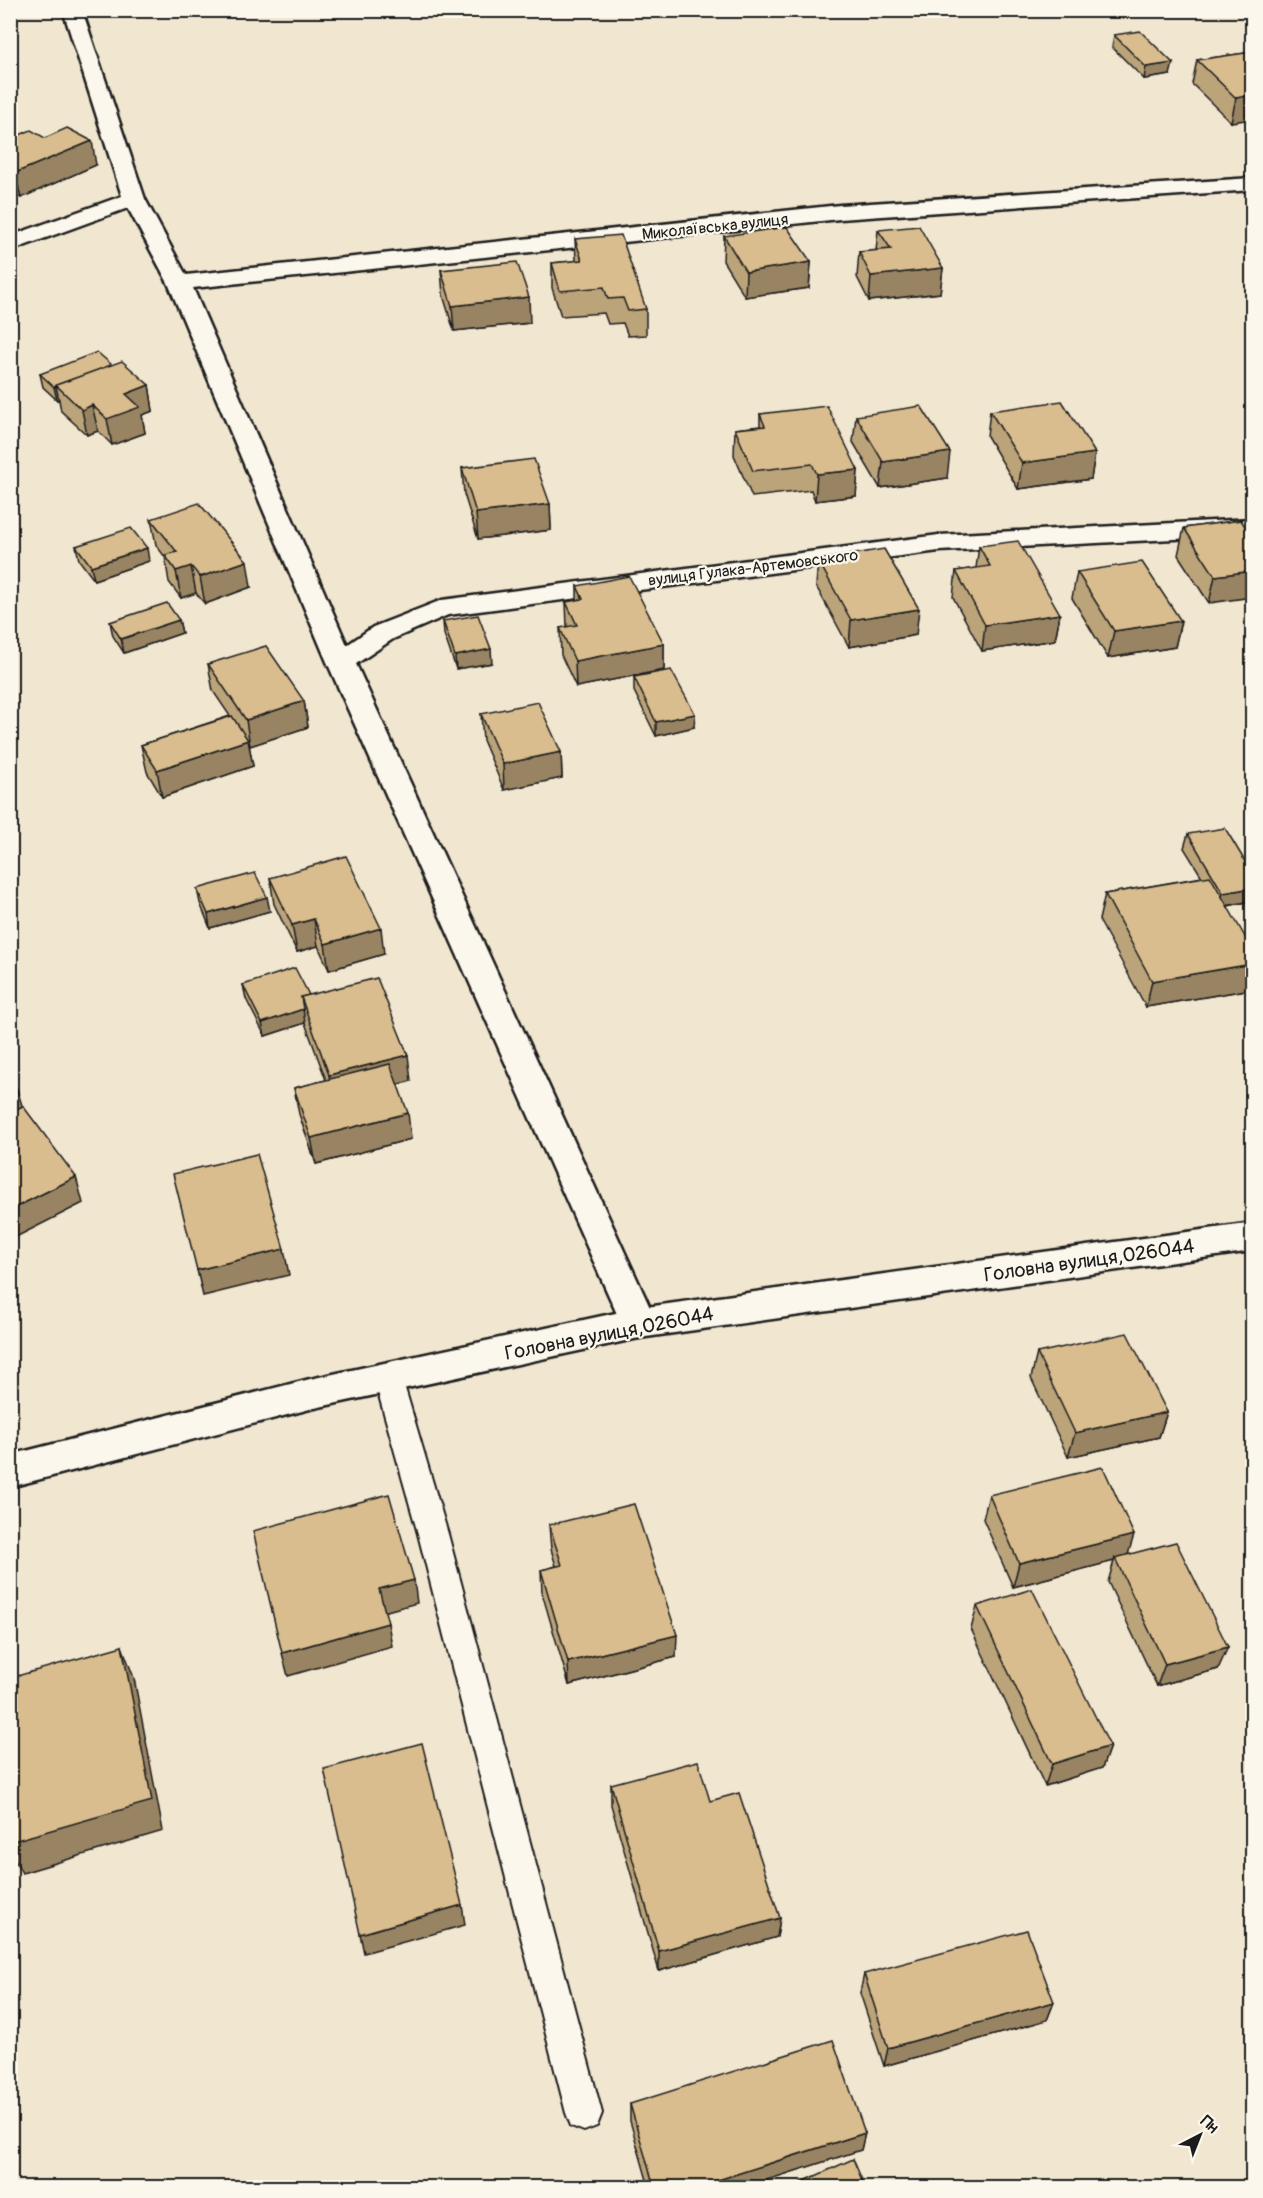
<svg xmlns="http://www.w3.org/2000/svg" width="1263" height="2198" font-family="Pangolin,sans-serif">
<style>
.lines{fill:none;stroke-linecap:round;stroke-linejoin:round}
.service-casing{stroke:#1c1c1c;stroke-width:4}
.minor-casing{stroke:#1c1c1c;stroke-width:5}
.secondary-casing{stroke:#1c1c1c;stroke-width:5}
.service{fill:#fbf7ec;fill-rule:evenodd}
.minor{fill:#fbf7ec;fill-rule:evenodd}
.secondary{fill:#fbf7ec;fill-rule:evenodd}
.wall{fill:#bba37a;stroke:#1c1c1c;stroke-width:1.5}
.shaded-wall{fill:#988463;stroke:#1c1c1c;stroke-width:1.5}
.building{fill:#d9bd8e;stroke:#1c1c1c;stroke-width:1.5}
.labels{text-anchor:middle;stroke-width:4.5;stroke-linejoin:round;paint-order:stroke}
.far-street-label{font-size:16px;fill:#1c1c1c;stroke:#fbf7ec}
.street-label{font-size:20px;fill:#1c1c1c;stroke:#fbf7ec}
</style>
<rect width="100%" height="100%" fill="#f1e6d0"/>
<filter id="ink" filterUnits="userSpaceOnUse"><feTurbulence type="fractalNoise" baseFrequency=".0167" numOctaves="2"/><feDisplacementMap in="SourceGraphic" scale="12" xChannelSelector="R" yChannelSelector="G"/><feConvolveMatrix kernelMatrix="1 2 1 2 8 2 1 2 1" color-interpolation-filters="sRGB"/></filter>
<g filter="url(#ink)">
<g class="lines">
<g class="service-casing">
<path id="service" d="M388 1366 398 1370 402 1378 448 1534 602 2113 597 2126 584 2131 571 2126 566 2113 418 1534 374 1378 378 1370Z"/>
</g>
<g class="minor-casing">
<path id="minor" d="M63 10H82L145 199 186 275 840 205 1252 178V190L840 219 193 288 347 645 373 627 442 600 939 535 1252 519V535L939 551 448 615 393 639 356 664 657 1323 652 1333 639 1338 626 1333 621 1323 327 662 168 283 128 208 10 251V236L122 196Z"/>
</g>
<g class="secondary-casing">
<path id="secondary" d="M1252 1223V1251L639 1338 310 1409 10 1487V1455L310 1379 639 1308Z"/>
</g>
<use href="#service" class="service"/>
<use href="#minor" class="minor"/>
<use href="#secondary" class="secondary"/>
</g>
<g class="wall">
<path d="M1114 35 1170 75 1144 79 1112 47Z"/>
<path d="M1252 52 1231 122 1192 84 1197 60Z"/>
<path d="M10 139 96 165 21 198 10 192Z"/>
<path d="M878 230 943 268 940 293 869 301 857 277 859 252 876 251Z"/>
<path d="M724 236 811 262 809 288 745 297 723 261Z"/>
<path d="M575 239 646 309V335L628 336 623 323 608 324 604 313 561 316 552 288V263L576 261Z"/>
<path d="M441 270 530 323 454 331 443 295Z"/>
<path d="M112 365 149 385 153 411 142 415 145 433 112 445 98 431 87 435 61 411 59 400H57L43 387 40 374Z"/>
<path d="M990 411 1095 453 1091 479 1018 489 987 436Z"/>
<path d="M760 414 858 470 856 496 815 501 811 490 752 497 734 455 735 429 760 426Z"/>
<path d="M856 416 947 478 880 488 853 442Z"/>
<path d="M462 468 550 504 551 530 478 539 464 494Z"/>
<path d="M151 519 251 587 205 604 196 593 181 598 169 582 165 557 156 545Z"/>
<path d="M1241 520 1209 603 1178 555 1184 528Z"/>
<path d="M76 546 149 561 94 580 79 560Z"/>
<path d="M979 546 1060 614 1055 640 982 651 953 597 956 571 976 568Z"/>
<path d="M818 560 916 635 849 647 816 586Z"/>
<path d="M1077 572 1181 621 1175 647 1108 658 1072 598Z"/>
<path d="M577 586 664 644V670L576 687 561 655 560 628 567 627 566 602 577 600Z"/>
<path d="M179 620 182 633 124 653 113 636 110 622Z"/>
<path d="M443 621 492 663 456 669 444 634Z"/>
<path d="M208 664 304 701 308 727 250 746 249 745 253 766 162 797 147 772 141 745 230 716 213 691Z"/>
<path d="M634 677 694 727 656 736 634 691Z"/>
<path d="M481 714 561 752 562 778 504 790 483 740Z"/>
<path d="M1188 834 1252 901 1228 906 1252 989 1146 1007 1099 920 1105 894 1202 877 1184 848Z"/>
<path d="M270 878 384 954 329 970 318 946 297 952 274 904Z"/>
<path d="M197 889 270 911 210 928 200 903Z"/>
<path d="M243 985 309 995 411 1081 398 1085 411 1139 316 1164 299 1114 294 1088 326 1080 305 1023 265 1036 246 999Z"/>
<path d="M1037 1353 1167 1412 1159 1437 1068 1457 1031 1378Z"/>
<path d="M989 1495 1128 1555 1218 1669 1157 1686 1108 1582 1114 1561 1013 1587 983 1519Z"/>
<path d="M549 1525 676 1657 569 1685 542 1593 541 1570 556 1566 551 1549Z"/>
<path d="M977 1606 1110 1746 1102 1768 1045 1786 971 1629Z"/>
<path d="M611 1784 710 1801 780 1918 777 1937 659 1971 611 1805Z"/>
<path d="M864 1974 1054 2002 1047 2020 884 2066 860 1993Z"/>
<path d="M630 2104 865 2133 861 2150 745 2187H649L630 2121Z"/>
</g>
<g class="shaded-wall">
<path d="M1078 10H1098L1078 13Z"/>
<path d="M1173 63 1170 75 1144 79 1146 67Z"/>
<path d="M1252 95V119L1231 122 1236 98Z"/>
<path d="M92 141 96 165 21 198 15 173Z"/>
<path d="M811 262 809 288 745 297 746 272Z"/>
<path d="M943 268 940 293 869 301 871 276Z"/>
<path d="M529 297 530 323 454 331 452 306Z"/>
<path d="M149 385 153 411 142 415 145 433 112 445 107 419 126 394Z"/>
<path d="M56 386 59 400H57L54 387Z"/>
<path d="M92 405 98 431 87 435 82 410Z"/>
<path d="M950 452 947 478 880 488 883 462Z"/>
<path d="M1095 453 1091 479 1018 489 1022 463Z"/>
<path d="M858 470 856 496 815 501 817 474Z"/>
<path d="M550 504 551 530 478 539 476 513Z"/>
<path d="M147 548 149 561 94 580 91 566Z"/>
<path d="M247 561 251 587 205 604 200 577Z"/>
<path d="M191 566 196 593 181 598 176 571Z"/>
<path d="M1252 571V597L1209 603 1215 576Z"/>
<path d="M919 609 916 635 849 647 851 620Z"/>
<path d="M1060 614 1055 640 982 651 985 625Z"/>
<path d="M179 620 182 633 124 653 121 639Z"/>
<path d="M1181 621 1175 647 1108 658 1114 631Z"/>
<path d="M664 644V670L576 687 575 661Z"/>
<path d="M491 649 492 663 456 669 455 656Z"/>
<path d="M304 701 308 727 250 746 246 720Z"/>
<path d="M695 714 694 727 656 736V722Z"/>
<path d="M248 740 253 766 162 797 157 770Z"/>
<path d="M561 752 562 778 504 790 503 764Z"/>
<path d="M1252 888V901L1219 907 1223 893Z"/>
<path d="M267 897 270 911 210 928 208 914Z"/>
<path d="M314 919 318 946 297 952 292 925Z"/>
<path d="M381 928 384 954 329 970 325 944Z"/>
<path d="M1252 964V989L1146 1007 1152 981Z"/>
<path d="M303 1009 305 1023 265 1036 262 1023Z"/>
<path d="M408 1055 411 1081 333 1101 329 1075Z"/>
<path d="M17 1089 25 1115 10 1121V1092Z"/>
<path d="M408 1113 411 1139 316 1164 311 1138Z"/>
<path d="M76 1177 83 1203 10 1240V1210Z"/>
<path d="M284 1249 289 1275 203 1296 197 1270Z"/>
<path d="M1167 1412 1159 1437 1068 1457 1075 1433Z"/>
<path d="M1134 1535 1127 1558H1115L1114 1561 1013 1587 1019 1563Z"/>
<path d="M414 1580 417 1603 383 1612 379 1589Z"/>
<path d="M388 1623 392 1646 288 1676 282 1653Z"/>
<path d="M677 1635 676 1657 569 1685 568 1662Z"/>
<path d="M122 1646 134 1678 163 1831 22 1873 10 1851V1842Z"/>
<path d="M1228 1647 1218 1669 1157 1686 1165 1664Z"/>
<path d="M1110 1746 1102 1768 1045 1786 1052 1764Z"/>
<path d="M462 1905 465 1925 364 1953 360 1934Z"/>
<path d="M780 1918 777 1937 659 1971V1951Z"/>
<path d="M1054 2002 1047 2020 884 2066 888 2048Z"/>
<path d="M865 2133 861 2150 745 2187H696Z"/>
</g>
<g class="building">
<path d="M1140 31 1173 63 1146 67 1114 35Z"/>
<path d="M1252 52V95L1236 98 1197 60Z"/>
<path d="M67 128 92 141 15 173 10 171V139L31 130 45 138Z"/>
<path d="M919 226 943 268 871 276 859 252 891 249 878 230Z"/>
<path d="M787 227 811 262 746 272 724 236Z"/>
<path d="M621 235 646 309 628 311 623 298 608 299 604 287 560 291 552 263 582 260 575 239Z"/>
<path d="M517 262 529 297 452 306 441 270Z"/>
<path d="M97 352 112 365 56 385 57 386 54 387 40 374Z"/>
<path d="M122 361 149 385 126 394 140 407 107 419 92 405 82 410 56 385Z"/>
<path d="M1062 401 1095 453 1022 463 990 411Z"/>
<path d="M827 406 858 470 817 474 812 464 753 471 735 429 765 426 760 414Z"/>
<path d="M921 406 950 452 883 462 856 416Z"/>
<path d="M534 459 550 504 476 513 462 468Z"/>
<path d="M199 503 247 561 200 577 191 566 176 571 165 555 177 552 151 519Z"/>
<path d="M1241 520 1252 537V571L1215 576 1184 528Z"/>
<path d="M131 528 147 548 91 566 76 546Z"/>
<path d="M1018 541 1060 614 985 625 956 571 990 566 979 546Z"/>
<path d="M884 549 919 609 851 620 818 560Z"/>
<path d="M1142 562 1181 621 1114 631 1077 572Z"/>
<path d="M629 576 664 644 575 661 560 628 577 625 566 602 583 599 577 586Z"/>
<path d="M167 603 179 620 121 639 110 622Z"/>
<path d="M478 615 491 649 455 656 443 621Z"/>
<path d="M266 646 304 701 246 720 208 664Z"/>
<path d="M671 670 695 714 656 722 634 677Z"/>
<path d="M538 702 561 752 503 764 481 714Z"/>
<path d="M232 716 248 740 157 770 141 745Z"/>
<path d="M1225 828 1252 873V888L1223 893 1188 834Z"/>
<path d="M346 856 381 928 325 944 314 919 292 925 270 878Z"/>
<path d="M255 873 267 897 208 914 197 889Z"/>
<path d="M1210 876 1252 949V964L1152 981 1105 894Z"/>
<path d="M295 968 309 995 301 997 303 1009 262 1023 243 985Z"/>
<path d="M377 978 408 1055 329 1075 301 997Z"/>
<path d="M390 1064 408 1113 311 1138 294 1088Z"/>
<path d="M10 1076 17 1089 10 1092Z"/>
<path d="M23 1106 76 1177 10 1210V1112Z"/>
<path d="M257 1154 284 1249 197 1270 173 1174Z"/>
<path d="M1127 1333 1167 1412 1075 1433 1037 1353Z"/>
<path d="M1103 1467 1134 1535 1019 1563 989 1495Z"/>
<path d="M389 1494 414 1580 379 1589 388 1623 282 1653 253 1531Z"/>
<path d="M634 1504 677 1635 568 1662 541 1570 562 1565 549 1525Z"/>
<path d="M1176 1542 1228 1647 1165 1664 1115 1558Z"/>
<path d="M1032 1589 1110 1746 1052 1764 977 1606Z"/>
<path d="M122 1646 152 1801 10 1842V1678Z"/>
<path d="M422 1743 462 1905 360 1934 324 1769Z"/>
<path d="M698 1761 710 1801 739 1793 780 1918 659 1951 611 1784Z"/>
<path d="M1027 1930 1054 2002 888 2048 864 1974Z"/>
<path d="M833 2040 865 2133 696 2187H654L630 2104Z"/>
<path d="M853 2159 865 2187H791Z"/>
</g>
</g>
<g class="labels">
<g class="far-street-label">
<text transform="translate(715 226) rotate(-6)" y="6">Миколаївська вулиця</text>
<text transform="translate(753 567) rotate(-7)" y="6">вулиця Гулака-Артемовського</text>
</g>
<g class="street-label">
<text transform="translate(1089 1260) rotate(-8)" y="7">Головна вулиця,О26044</text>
<text transform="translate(609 1333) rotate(-11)" y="7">Головна вулиця,О26044</text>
</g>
</g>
<rect width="1263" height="2198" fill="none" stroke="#fbf7ec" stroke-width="36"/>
<rect x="18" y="18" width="1227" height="2162" fill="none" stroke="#1c1c1c" stroke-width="2" filter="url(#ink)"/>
<g transform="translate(1200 2135) rotate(42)" stroke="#fbf7ec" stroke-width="4.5" paint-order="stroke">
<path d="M0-4.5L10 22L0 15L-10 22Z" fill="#1c1c1c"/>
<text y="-9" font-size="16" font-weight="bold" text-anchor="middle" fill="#1c1c1c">Пн</text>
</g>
</svg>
